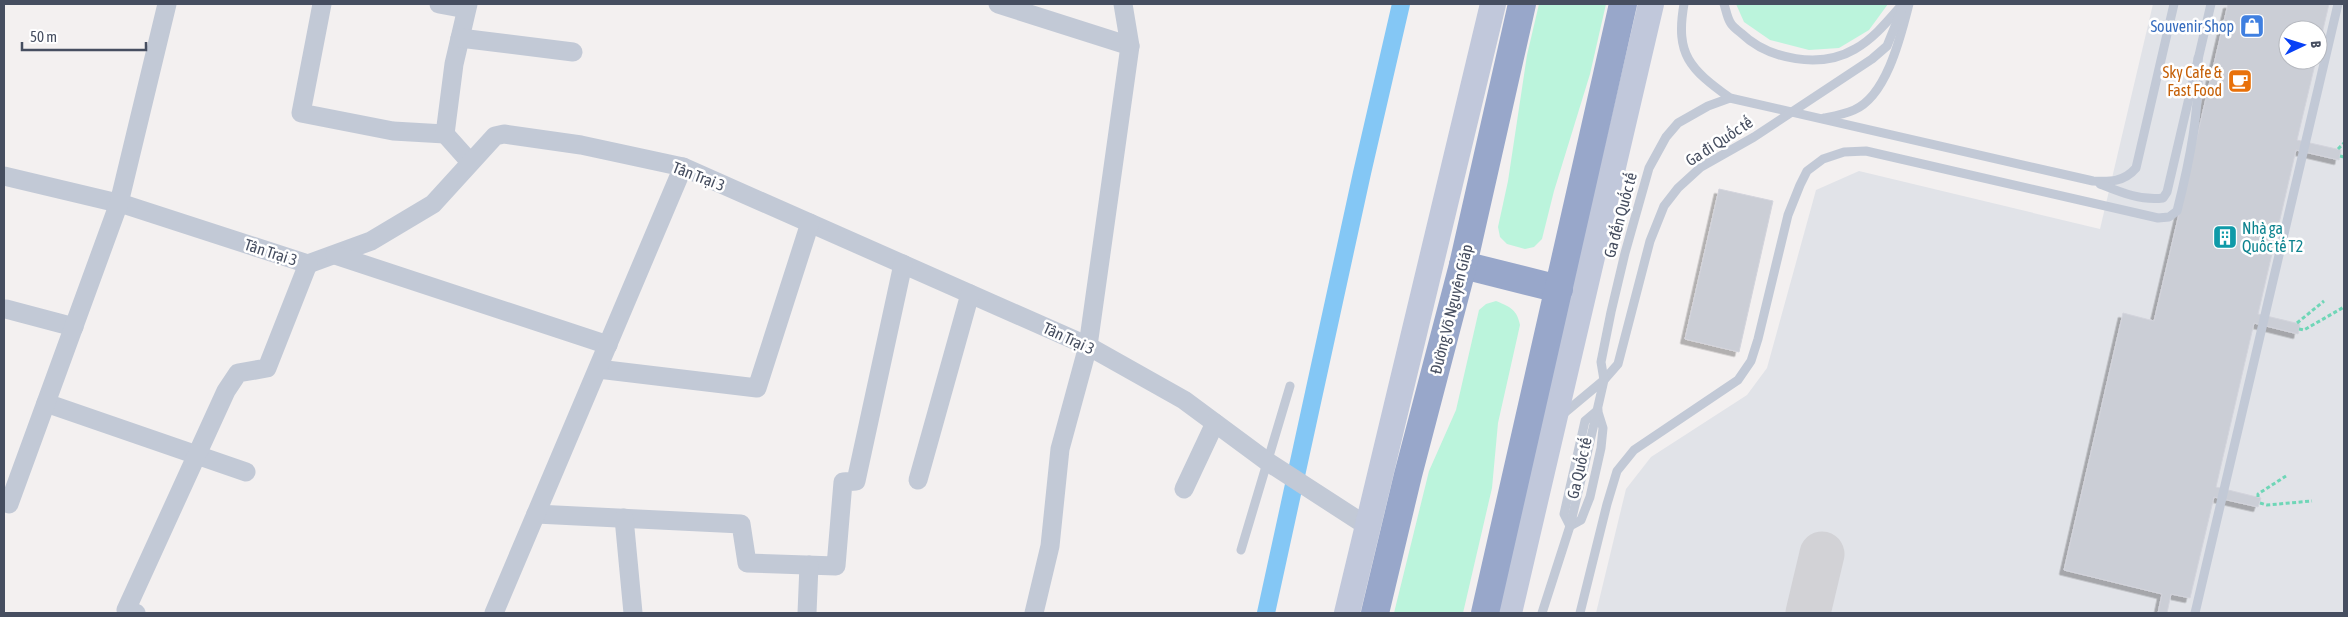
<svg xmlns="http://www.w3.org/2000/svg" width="2348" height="617" font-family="'Asap Condensed',sans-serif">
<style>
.airport{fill:#e1e3e8;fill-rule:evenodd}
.green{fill:#bbf4dc}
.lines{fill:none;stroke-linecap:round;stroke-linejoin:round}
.canal{stroke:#84c7f5;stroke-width:18}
.taxiway{stroke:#d2d2d6;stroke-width:45}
.building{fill:#cbced6;stroke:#d3d4dc;filter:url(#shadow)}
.path{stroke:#6fd6b7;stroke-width:3;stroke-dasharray:4 2.5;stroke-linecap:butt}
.service{stroke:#c2c9d6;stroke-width:9}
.minor{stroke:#c2c9d6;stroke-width:19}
.secondary{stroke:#c1c8db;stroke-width:26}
.trunk{stroke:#98a7ca;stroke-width:28}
.labels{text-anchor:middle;stroke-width:5;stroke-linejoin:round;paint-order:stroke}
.shop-label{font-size:16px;fill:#366cbe;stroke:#fff;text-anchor:end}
.food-label{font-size:16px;fill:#c56008;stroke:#fff;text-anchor:end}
.street-label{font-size:16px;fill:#464e60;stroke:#fff}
.culture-label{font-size:16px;fill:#0d838f;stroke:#fff;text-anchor:start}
</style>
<defs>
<filter id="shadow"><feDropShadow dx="-4.5" dy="4.5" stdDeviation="0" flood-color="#0004"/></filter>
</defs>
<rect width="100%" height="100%" fill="#f3f0f0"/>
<path class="airport" d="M2153,4H2344V613H1596L1626,489L1651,457L1747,395L1767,368L1816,190L1859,171L2100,229ZM2288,30H2318V60H2288Z"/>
<g class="green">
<path d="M1539,4H1606L1590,74L1554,191L1542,239L1534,247L1525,249L1507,244L1500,237L1498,227L1508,181L1527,55Z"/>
<path d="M1736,4H1888L1869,30L1839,48L1809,50L1770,40L1744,22Z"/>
<path d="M1496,301C1511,307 1517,310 1520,325L1498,423L1492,488L1463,613H1394L1429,471L1456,410L1479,310L1486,304Z"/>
</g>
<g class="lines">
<path class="canal" d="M1266,613L1362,173L1401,4"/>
<path class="taxiway" d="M1808,613L1822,554"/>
</g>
<g class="building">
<path d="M2228,4H2329L2318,51V30H2288V60H2316L2297,140L2341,150L2339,160L2296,150L2258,314L2300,324L2298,334L2254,323L2216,487L2261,498L2258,507L2214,497L2190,598L2171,594L2167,613H2158L2162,594L2064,570L2123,313L2154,321Z"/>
<path d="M1719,189L1773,201L1739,352L1685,339Z"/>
</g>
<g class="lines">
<g class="path">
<path d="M2338,149L2344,143"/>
<path d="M2340,156L2344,157"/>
<path d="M2297,323L2324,301"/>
<path d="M2299,329L2304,330L2344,307"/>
<path d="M2258,497V494L2286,476"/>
<path d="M2260,503L2267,505L2312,501"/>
</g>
<g class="service">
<path d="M1684,4C1675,55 1690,69 1730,98L2093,181C2110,182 2124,182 2136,168L2174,4"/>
<path d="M1724,4C1726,10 1727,17 1730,22C1732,26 1737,30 1741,33C1769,60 1821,69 1855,49C1873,39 1887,22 1900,7"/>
<path d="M1824,118C1834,116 1845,114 1854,110C1887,96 1901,35 1909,4"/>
<path d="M2100,184C2120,192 2141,201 2163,198L2167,192L2211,4"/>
<path d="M1562,415L1604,380L1618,364L1650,241L1664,206L1678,188L1701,167L1754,137L1872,59L1887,46L1904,4"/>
<path d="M1570,526L1581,520L1590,497L1601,448L1603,428L1598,412"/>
<path d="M1570,526L1564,514L1585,421L1598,410"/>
<path d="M1241,550L1290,386"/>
<path d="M1542,613L1570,526L1586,459L1604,380L1601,362L1611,312L1625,253L1649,168L1666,137L1678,123L1708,106L1730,98"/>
<path d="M1580,613L1607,504L1617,471L1634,450L1738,380L1751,361L1758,339L1788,215L1800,185L1807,171L1823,159L1844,152L1866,151L2158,218L2169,217L2177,211C2190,160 2200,110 2198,58"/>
<path d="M2195,613L2338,4"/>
</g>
<g class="minor">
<path d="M322,4L301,113L393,131L445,134"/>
<path d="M439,4L466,9"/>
<path d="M468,4L454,64L445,134L470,162"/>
<path d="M998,4L1130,46"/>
<path d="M460,38L573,52"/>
<path d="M4,176L126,205L308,264L371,241L433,204L495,136L504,134L581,145L683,167L1088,346L1184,400L1268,462L1367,526"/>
<path d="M335,255L608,345"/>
<path d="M6,309L74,327"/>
<path d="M598,369L757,388L810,223"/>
<path d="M46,403L246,472"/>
<path d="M918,480L970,294"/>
<path d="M1184,489L1215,423"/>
<path d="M4,502L9,504L119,203L167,4"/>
<path d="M536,514L741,524L747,563L836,566L843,482L856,481L903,264"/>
<path d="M624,518L633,613"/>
<path d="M136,613L126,610L226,391L238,373L267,368L308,264"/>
<path d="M494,613L683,167"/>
<path d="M807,613L809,565"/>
<path d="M1034,613L1050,546L1060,449L1088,346L1130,46L1123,4"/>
</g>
<g class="secondary">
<path d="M1347,613L1493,4"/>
<path d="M1509,613L1651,4"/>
</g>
<g class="trunk">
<path d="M1463,265L1559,289"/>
<path d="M1375,613L1408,475L1463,265L1522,4"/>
<path d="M1485,613L1623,4"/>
</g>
</g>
<defs>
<symbol id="shop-square" viewBox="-11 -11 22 22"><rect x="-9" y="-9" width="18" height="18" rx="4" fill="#3f7fe0" stroke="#fff"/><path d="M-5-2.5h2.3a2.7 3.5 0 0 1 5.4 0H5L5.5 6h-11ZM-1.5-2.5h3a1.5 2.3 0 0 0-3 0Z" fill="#fff"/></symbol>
<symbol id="cafe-square" viewBox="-11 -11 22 22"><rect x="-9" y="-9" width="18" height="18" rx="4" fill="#e8710a" stroke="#fff"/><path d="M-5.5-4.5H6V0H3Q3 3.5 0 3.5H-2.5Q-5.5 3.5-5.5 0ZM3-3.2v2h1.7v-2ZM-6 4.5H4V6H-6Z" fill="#fff"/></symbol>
<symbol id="building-square" viewBox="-11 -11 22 22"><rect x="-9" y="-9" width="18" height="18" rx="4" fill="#0f9aa8" stroke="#fff"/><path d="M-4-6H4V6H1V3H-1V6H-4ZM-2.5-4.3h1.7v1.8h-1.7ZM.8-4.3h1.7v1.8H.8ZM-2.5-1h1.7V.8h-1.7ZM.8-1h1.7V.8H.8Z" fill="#fff"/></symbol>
</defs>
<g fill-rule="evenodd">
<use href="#shop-square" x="2238" y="12" width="28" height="28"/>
<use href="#cafe-square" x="2226" y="67" width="28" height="28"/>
<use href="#building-square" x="2211" y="223" width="28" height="28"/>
</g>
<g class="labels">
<g class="shop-label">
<text x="2234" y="32">Souvenir Shop</text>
</g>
<g class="food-label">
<text x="2222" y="78">Sky Cafe &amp;<tspan x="2222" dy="18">Fast Food</tspan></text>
</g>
<g class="street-label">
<text transform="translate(1719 141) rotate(-33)" y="6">Ga đi Quốc tế</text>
<text transform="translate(699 176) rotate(21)" y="6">Tân Trại 3</text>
<text transform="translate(1620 215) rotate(-75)" y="6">Ga đến Quốc tế</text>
<text transform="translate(271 252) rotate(18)" y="6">Tân Trại 3</text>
<text transform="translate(1451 309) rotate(-76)" y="6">Đường Võ Nguyên Giáp</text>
<text transform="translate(1069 338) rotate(25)" y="6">Tân Trại 3</text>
<text transform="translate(1579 468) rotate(-77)" y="6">Ga Quốc tế</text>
</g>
<g class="culture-label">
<text x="2242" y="234">Nhà ga<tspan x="2242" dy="18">Quốc tế T2</tspan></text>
</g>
</g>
<rect width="2348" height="617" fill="none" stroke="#464e60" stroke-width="10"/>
<g transform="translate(2303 45) rotate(86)"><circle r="24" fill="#ffffff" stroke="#b5b8bf"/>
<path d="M0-4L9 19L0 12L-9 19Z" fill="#0740f6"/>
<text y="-8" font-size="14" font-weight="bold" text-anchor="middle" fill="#464e60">B</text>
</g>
<path d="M22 42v8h124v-8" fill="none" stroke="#464e60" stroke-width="2.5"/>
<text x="30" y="42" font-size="15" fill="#464e60" stroke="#ffffff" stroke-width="4" paint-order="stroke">50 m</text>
</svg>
